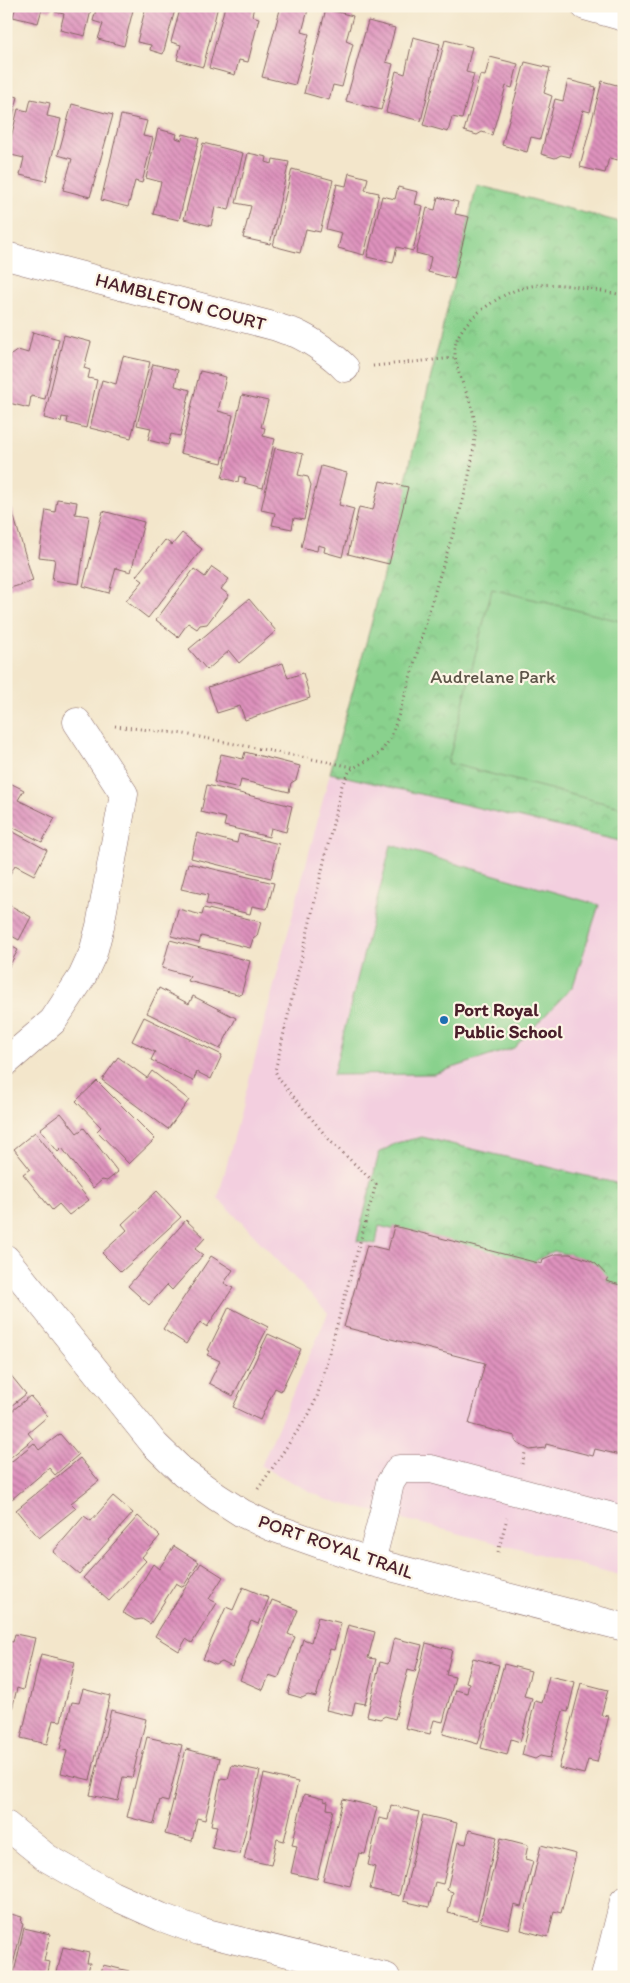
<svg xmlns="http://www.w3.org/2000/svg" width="630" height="1983" font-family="Itim,sans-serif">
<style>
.built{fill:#f3cfdf}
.park{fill:url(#park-crowns);stroke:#6a785c}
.pitch{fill:#89d18d;stroke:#6a785c}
.building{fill:url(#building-back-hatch)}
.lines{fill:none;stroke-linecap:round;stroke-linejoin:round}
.minor-casing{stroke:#856563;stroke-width:29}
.path{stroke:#856563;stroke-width:3;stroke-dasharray:1 4;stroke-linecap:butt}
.minor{stroke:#fff;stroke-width:28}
.poi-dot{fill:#1f6fb2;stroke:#fcf5e5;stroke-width:2}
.labels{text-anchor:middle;stroke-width:4.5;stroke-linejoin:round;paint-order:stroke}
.street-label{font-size:19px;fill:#4a1f2b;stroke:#fcf5e5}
.park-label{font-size:19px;fill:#5d5448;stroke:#fcf5e5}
.poi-label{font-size:19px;font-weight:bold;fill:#4a1f2b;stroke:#fcf5e5;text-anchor:start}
</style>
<defs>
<pattern id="park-crowns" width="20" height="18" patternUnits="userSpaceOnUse" patternTransform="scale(1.25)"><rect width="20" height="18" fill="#89d18d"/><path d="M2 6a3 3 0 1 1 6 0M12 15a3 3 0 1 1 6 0" fill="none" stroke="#78b37a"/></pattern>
<pattern id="building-back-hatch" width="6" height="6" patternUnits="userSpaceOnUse" patternTransform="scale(1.25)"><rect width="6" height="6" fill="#de92bd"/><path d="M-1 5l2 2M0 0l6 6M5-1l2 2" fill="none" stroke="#b6779a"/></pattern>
</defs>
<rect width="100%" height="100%" fill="#fcf5e5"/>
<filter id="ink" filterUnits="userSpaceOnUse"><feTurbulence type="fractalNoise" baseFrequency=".02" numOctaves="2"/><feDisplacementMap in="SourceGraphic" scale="10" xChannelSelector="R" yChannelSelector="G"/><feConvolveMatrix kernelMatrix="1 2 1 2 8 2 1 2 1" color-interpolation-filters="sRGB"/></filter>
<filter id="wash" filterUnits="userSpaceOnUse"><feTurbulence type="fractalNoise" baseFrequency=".0096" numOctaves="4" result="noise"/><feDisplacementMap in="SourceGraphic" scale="20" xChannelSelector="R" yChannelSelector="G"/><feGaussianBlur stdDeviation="1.12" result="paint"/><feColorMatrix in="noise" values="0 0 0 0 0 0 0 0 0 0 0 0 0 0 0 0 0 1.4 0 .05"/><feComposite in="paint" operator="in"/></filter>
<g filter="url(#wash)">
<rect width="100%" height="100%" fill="#f3e6cb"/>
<path class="built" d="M330,773L624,842V1576L325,1499L261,1466L328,1313L218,1198Z"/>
<g class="park">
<path d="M477,185L624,223V842L330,773L372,621Z"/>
<path d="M422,1137L624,1185V1286L609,1282L590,1260L553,1251L532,1263L379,1226L376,1244L357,1241L379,1153L396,1143Z"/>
</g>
<g class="pitch">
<path d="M492,589L624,622V808L448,763Z"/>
<path d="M391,845L599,905L573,986L514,1048L434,1074L333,1075Z"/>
</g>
<g id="blocks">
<g class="building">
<path d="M16,6H53L51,11L42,9L38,23L13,17Z"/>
<path d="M56,6H92L85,36L60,30L64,14L55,12Z"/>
<path d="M97,6H134L124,46L98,39L103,24L93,21Z"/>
<path d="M146,6H176L163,54L150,50L151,45L137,42Z"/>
<path d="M181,6H218L203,67L177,60L181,45L171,42Z"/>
<path d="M225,6H254L252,16L259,18L248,62L239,60L235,75L209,68Z"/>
<path d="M281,6H309L302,32L309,34L295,85L262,77Z"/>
<path d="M326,9L353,16L346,41L353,44L342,87L333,85L329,100L304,93Z"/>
<path d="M368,21L395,28L386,62L393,64L381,110L346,101Z"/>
<path d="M413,37L440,44L421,121L386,112L396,71L405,74Z"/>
<path d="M445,40L472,47L466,72L474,74L462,119L452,117L448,132L423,125Z"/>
<path d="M490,57L518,64L512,88L506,86L492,135L482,132L477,135L464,131L480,75L485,76Z"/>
<path d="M525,62L550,68L544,93L552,96L540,139L531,137L527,152L502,145Z"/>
<path d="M568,80L596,87L590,112L583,110L570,157L561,155L555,158L541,154L555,99L563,101Z"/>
<path d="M602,81L624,87L622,113L624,114V138L618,160L609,158L605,173L580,167Z"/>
<path d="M6,94L18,97L7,139H6Z"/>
<path d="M31,99L50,103L47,116L61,119L46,181L20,175L24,158L7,154L18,109L28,111Z"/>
<path d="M72,104L113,115L90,197L63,190L72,159L58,155Z"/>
<path d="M121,115L147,121L143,136L153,138L142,183L135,181L128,207L101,200Z"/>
<path d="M158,129L177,134L176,138L182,140L183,134L199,138L179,220L153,214L161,182L146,178Z"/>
<path d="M203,143L243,153L229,210L215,207L211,226L184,219Z"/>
<path d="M248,153L267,157L266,162L272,164L273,159L289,162L270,244L243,238L251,206L236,203Z"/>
<path d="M292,169L333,180L320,232L306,229L300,253L273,246Z"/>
<path d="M349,173L368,178L365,190L379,193L364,255L338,248L342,233L326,229L337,184L346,186Z"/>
<path d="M398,187L418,192L415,204L423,206L413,251L397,247L393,263L367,257L382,196L395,199Z"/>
<path d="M438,197L458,202L455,214L469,217L454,279L428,272L431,257L416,253L427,208L435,210Z"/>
<path d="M33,332L59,339L45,399L31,396L29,408L9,403L11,392L6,391V375L11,355L18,350L28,353Z"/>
<path d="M64,335L91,342L84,368L90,370L88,378L97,380L86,428L67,423L68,418L62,417L61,422L44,418Z"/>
<path d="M123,356L150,362L131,438L90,428L102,380L116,384Z"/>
<path d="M153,364L178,370L175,386L190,390L180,436L171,434L168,445L148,440L151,428L137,425Z"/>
<path d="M200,371L226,377L218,411L233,415L222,463L180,453Z"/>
<path d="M242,395L268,401L261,427L265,428L263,436L275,439L263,488L244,483L246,478L239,476L238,482L222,478Z"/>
<path d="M275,448L303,454L298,475L308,477L311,485L304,520L294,518L292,529L272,525L275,513L261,510Z"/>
<path d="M321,466L347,473L339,505L354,509L342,557L324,552L325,547L318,545L317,551L301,547Z"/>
<path d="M380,481L408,487L389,564L348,554L359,507L373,510Z"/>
<path d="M8,497L33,581L7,589L6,498Z"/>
<path d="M57,499L77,502L75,514L89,516L79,584L52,580L55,559L39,557L46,510L55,512Z"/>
<path d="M103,511L144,522L131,572L116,568L109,593L83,586Z"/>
<path d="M182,533L202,549L148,618L126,601L143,581L136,576L165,540L172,545Z"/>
<path d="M212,567L229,579L221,589L229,595L207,624L200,625L197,629L188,623L178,637L156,620L194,569L205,577Z"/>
<path d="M249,599L276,631L239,663L229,651L207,670L189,649Z"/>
<path d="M283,663L288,678L303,673L310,698L245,720L240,706L217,713L208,687Z"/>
<path d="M245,752L300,766L296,780L291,783L289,792L241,780L239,788L214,782L221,754L243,759Z"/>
<path d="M6,781L24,790L18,800L55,818L42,842L6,824Z"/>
<path d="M207,785L292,806L286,832L271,828L269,837L224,826L226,818L201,812Z"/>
<path d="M6,828L47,850L34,875L15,865L10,874L6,875Z"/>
<path d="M197,833L237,843L239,834L279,844L271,878L191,858Z"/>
<path d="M188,863L274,883L267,909L252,906L250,914L206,904L208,895L181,889Z"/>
<path d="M6,903L31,917L19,940L6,933Z"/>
<path d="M204,908L261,922L257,936L253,939L250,948L201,936L199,943L171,936L178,909L202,915Z"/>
<path d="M170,940L250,961L241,995L188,981L190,976L162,968Z"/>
<path d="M6,943L18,950L6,972Z"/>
<path d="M159,988L189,1004L193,996L236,1018L220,1049L147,1013Z"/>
<path d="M144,1017L222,1055L211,1079L197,1072L193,1081L151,1060L155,1052L132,1041Z"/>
<path d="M118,1057L147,1078L152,1071L189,1100L168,1129L102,1080Z"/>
<path d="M97,1081L155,1139L129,1164L97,1131L101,1127L76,1101Z"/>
<path d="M61,1113L77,1133L84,1128L118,1172L107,1181L102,1180L93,1188L62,1148L58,1152L40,1129Z"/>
<path d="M35,1132L89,1200L69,1215L59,1204L52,1210L23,1174L30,1169L14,1149Z"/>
<path d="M157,1191L181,1217L121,1272L102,1253L127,1230L122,1224Z"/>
<path d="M186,1220L205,1238L195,1249L203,1255L172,1290L167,1285L149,1305L128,1286Z"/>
<path d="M394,1226L542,1264L543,1259L556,1254H570L589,1260L596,1264L608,1277L606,1281L624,1286V1456L595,1449L593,1456L546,1444L545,1448L530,1450L517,1443L515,1440V1436L469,1424L485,1363L344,1327L367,1245L388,1250Z"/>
<path d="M211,1256L233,1270L224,1283L233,1288L207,1327L200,1322L186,1344L163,1329Z"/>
<path d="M229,1307L268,1327L233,1396L209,1383L220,1361L207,1355L210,1351L208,1350Z"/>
<path d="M268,1334L301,1349L281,1391L275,1388L260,1420L233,1407Z"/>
<path d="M9,1373L26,1394L6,1410V1376Z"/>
<path d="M30,1396L48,1416L28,1433L33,1439L6,1461V1416Z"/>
<path d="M60,1434L78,1455L55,1475L49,1468L12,1499L6,1492V1466L34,1443L39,1450Z"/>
<path d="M80,1458L99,1481L71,1503L76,1508L39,1538L16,1510Z"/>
<path d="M113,1496L133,1513L79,1574L53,1552L84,1516L91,1521Z"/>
<path d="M138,1516L160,1536L142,1557L146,1561L109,1601L83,1578Z"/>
<path d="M174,1546L199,1562L183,1587L176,1583L150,1624L142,1619L135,1620L123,1613L153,1564L159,1569Z"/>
<path d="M201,1563L223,1577L209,1599L217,1603L192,1643L186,1639L179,1651L155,1636Z"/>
<path d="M243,1587L269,1598L258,1624L251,1621L232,1667L222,1662L216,1665L203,1659L226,1607L233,1610Z"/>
<path d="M272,1600L298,1610L288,1634L295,1637L278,1679L269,1676L263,1690L240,1680Z"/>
<path d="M318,1617L341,1623L334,1650L330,1649L316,1697L308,1695L302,1698L288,1694L303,1639L311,1642Z"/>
<path d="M348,1625L375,1632L368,1658L376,1659L365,1704L355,1702L352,1716L326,1710Z"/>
<path d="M15,1634L35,1638L23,1690L17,1688L11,1714L6,1713V1641L13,1642Z"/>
<path d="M394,1638L422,1645L415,1672L408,1670L395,1719L385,1716L380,1719L367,1716L380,1662L388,1664Z"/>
<path d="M426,1643L452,1650L446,1675L455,1677L443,1722L434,1720L430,1734L405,1728Z"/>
<path d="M41,1654L75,1662L61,1721L53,1720L47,1744L21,1738Z"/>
<path d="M473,1658L499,1665L478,1744L443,1734L456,1690L467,1693L469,1683L466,1682Z"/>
<path d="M504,1664L531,1671L524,1696L532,1698L520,1742L511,1739L507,1755L481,1748Z"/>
<path d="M549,1676L575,1682L568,1712L563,1711L550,1758L540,1756L535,1759L522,1755L535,1701L542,1703Z"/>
<path d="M581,1683L608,1690L601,1715L609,1716L597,1762L588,1760L584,1774L559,1768Z"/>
<path d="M83,1689L110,1696L90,1780L61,1773L67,1751L60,1749L72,1702L79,1703Z"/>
<path d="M111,1710L146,1719L132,1778L123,1777L118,1801L90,1795Z"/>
<path d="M147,1737L182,1745L168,1802L160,1800L154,1824L127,1817Z"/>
<path d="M186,1749L220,1758L205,1820L197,1818L192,1841L165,1834Z"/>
<path d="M232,1765L260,1771L240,1854L212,1848L217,1826L211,1825L221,1778L228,1779Z"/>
<path d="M264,1774L298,1782L284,1841L277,1839L271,1865L244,1859Z"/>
<path d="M304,1794L324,1799V1801L328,1802L327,1809L333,1810L317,1879L291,1873L297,1846L292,1845Z"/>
<path d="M343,1799L377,1807L365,1854L359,1853L350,1886L323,1880Z"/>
<path d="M391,1805L419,1812L399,1896L370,1889L375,1867L368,1865L379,1818L388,1820Z"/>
<path d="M423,1815L457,1823L443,1884L435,1882L429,1907L403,1901Z"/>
<path d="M469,1830L497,1837L477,1920L448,1913L453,1892L447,1890L458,1842L466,1844Z"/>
<path d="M501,1838L528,1845L525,1859L533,1861L521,1907L514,1905L508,1929L480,1922Z"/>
<path d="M541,1845L576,1854L561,1913L554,1911L548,1937L521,1930Z"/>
<path d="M7,1913L22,1917L21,1923L23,1924L10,1977H6Z"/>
<path d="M24,1928L50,1934L44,1961L50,1962L47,1977H13Z"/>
<path d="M63,1947L89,1953L87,1963H90L87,1977H56Z"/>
<path d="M103,1965L129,1971L128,1977H100Z"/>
</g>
</g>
</g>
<g filter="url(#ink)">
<use href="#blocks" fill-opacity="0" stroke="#856563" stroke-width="1"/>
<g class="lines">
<defs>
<g id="minor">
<path d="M585,6L624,17"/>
<path d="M6,256L277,327C283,330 289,331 295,333C311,340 334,356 345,368"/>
<path d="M6,1062L53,1021L82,977L93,953L100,926L124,794L77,722"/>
<path d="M6,1259L155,1445L184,1473L217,1497L242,1513L269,1526L371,1562L624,1627"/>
<path d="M371,1562L384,1511L390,1483L399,1469H431L624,1520"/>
<path d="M6,1825L47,1858L112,1895L161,1917L199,1931L386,1977"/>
<path d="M605,1977L624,1901"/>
</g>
</defs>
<use href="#minor" class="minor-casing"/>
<g class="path">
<path d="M373,366L454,358"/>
<path d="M115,726L184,734L353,767"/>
<path d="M522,1464L525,1453"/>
<path d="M258,1489L309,1414L317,1397L376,1184L330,1141L279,1079L275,1071L342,785L350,770L380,753L390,739C408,692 420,640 435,591C449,544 468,495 474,446C476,433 475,420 472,408C465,385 446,356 460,333C467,321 478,312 490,304C535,272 573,287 624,295"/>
<path d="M498,1552L507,1518"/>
</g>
<use href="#minor" class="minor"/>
</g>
</g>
<circle class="poi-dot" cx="444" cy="1020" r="5"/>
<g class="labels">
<g class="street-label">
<text transform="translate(181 301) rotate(15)" y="7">HAMBLETON COURT</text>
<text transform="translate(336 1546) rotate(19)" y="7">PORT ROYAL TRAIL</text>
</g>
<g class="park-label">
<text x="493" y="683">Audrelane Park</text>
</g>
<g class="poi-label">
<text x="454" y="1016">Port Royal<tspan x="454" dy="22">Public School</tspan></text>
</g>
</g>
<rect width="630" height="1983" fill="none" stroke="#fcf5e5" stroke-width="25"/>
</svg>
